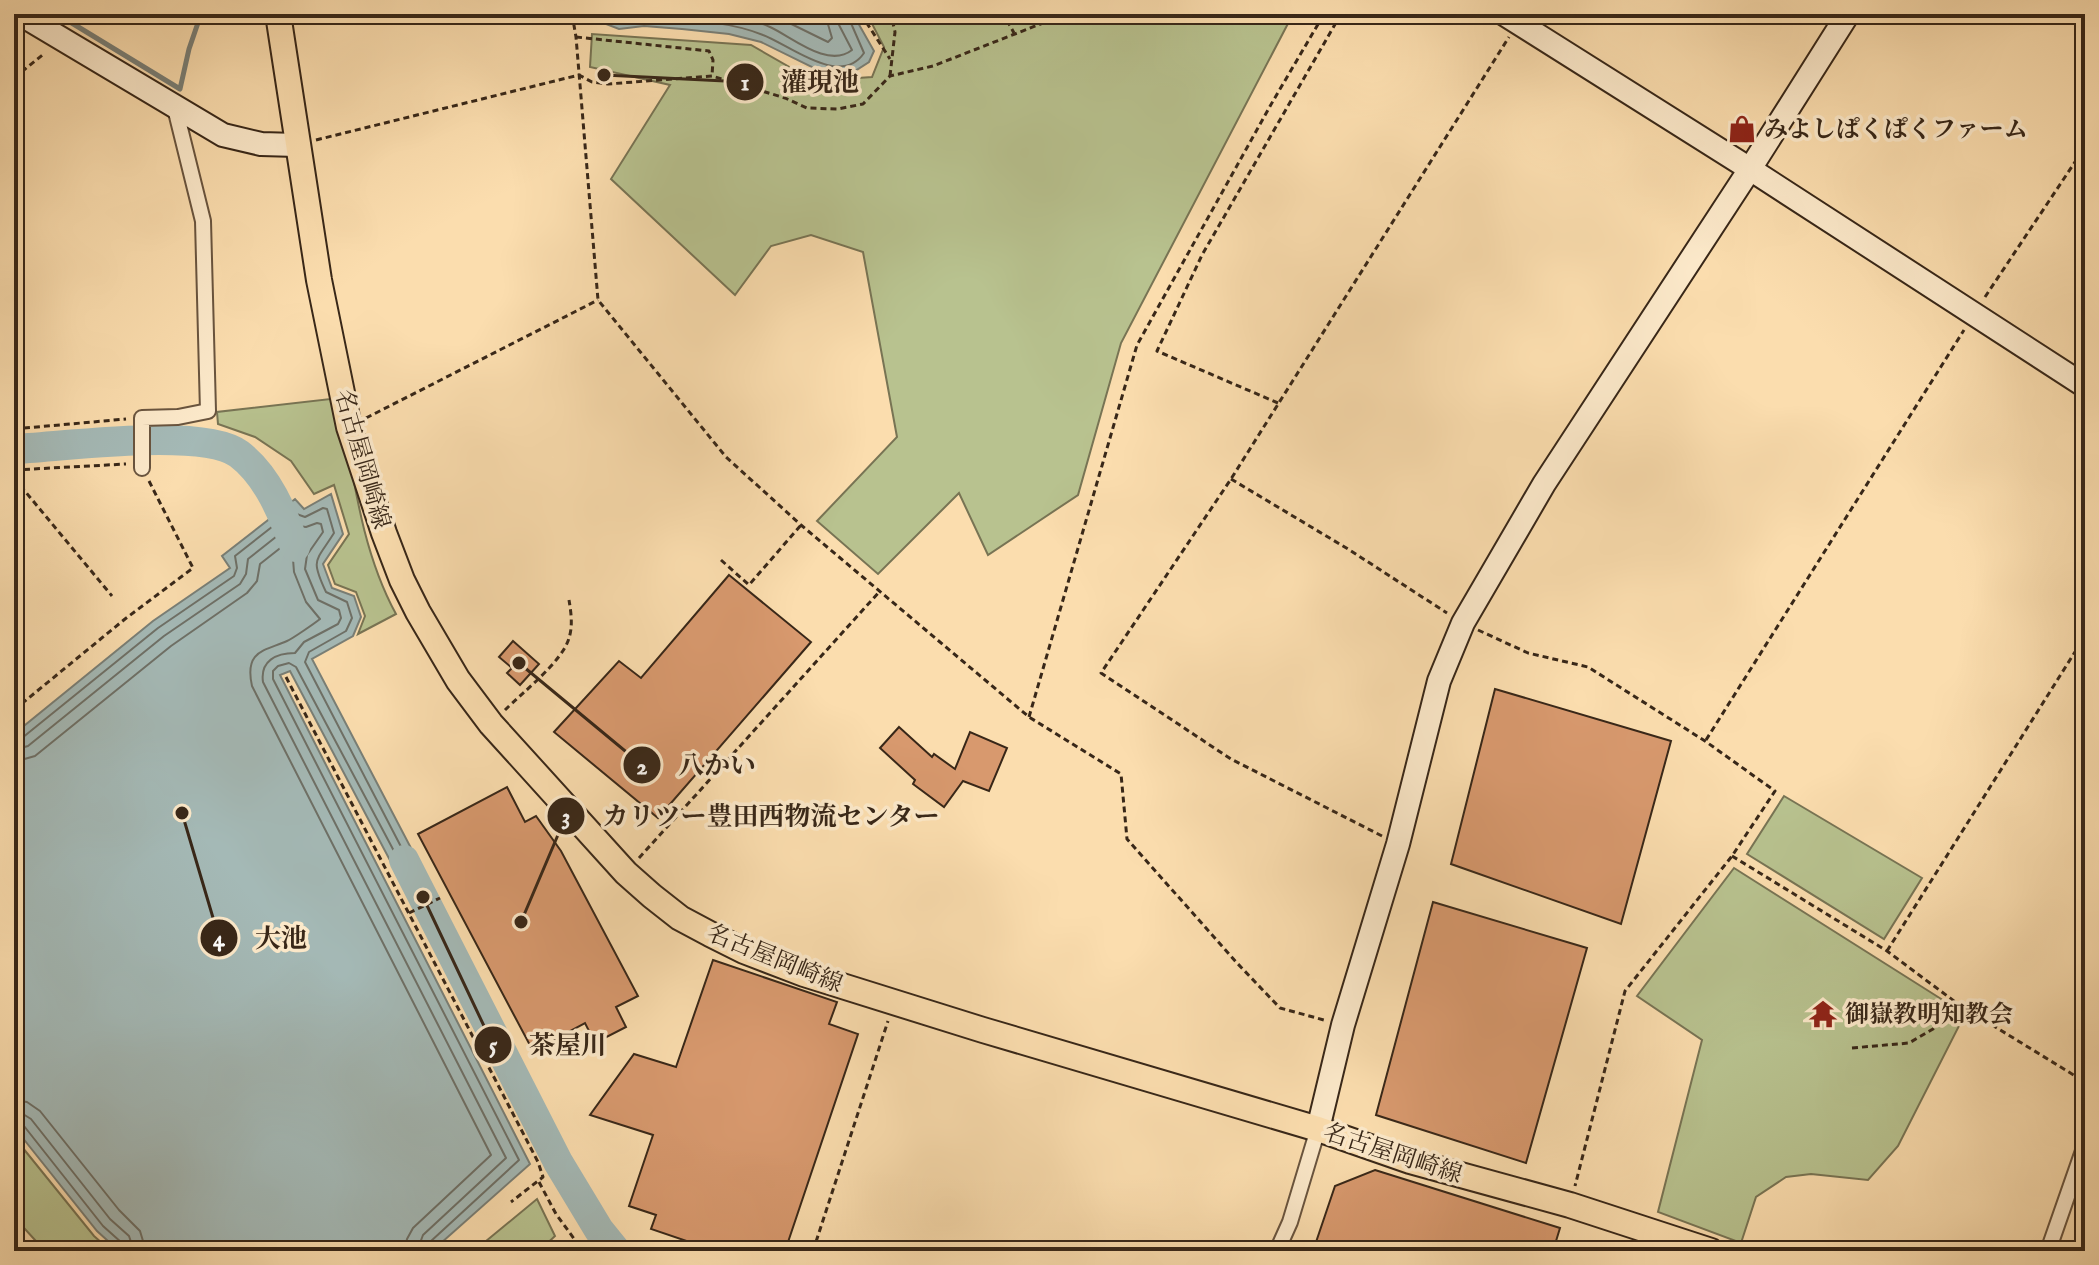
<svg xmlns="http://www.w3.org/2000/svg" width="2099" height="1265" font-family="'IM FELL English','Noto Serif JP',serif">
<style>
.green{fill:#b8c28f;stroke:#787454;stroke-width:2}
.water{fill:#a4b9b6;stroke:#797f77;stroke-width:2}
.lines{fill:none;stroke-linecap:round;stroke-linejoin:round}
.shore{stroke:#6e7067;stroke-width:2}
.stream{stroke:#797f77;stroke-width:5}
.river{stroke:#a4b9b6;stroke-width:30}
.building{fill:#d8996e;stroke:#382718;stroke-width:2}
.street-casing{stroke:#69543e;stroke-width:18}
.secondary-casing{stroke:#382718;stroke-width:26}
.primary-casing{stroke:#382718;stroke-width:28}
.path{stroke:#382718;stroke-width:3;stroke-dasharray:6 4;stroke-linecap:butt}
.street{stroke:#fce9ca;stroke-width:14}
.secondary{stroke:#fce9ca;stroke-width:22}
.primary{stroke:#fbddae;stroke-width:24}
.labels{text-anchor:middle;stroke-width:7;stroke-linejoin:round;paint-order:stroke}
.poi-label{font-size:24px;font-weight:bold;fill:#382718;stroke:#fce9ca;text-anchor:start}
.street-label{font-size:24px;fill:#382718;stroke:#fce9ca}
.leader{fill:none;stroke:#382718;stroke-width:3}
.callout-dot{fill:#382718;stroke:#fce9ca;stroke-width:3}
.mark-label{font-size:24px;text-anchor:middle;font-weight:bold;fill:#fff}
.callout-label{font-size:26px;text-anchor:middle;font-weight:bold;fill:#382718;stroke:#fce9ca;stroke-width:7;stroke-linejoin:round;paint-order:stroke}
</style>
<rect width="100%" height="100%" fill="#fbddae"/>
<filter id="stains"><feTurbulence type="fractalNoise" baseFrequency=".0025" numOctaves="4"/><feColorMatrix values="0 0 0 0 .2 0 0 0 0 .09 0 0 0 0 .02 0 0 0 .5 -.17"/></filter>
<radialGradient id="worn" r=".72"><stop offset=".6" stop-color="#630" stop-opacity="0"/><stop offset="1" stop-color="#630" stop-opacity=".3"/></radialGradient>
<g class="green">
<path d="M867,14H1293L1121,343L1078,495L988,555L959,493L878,574L817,521L897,437L863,252L811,235L771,246L735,295L611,179L670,85L590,67L592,34L751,45L814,81L872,77L884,47Z"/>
<path d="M339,398C353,471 360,548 396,614L358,634L365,616L356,592L335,584L328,565L349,534L334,485L314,494L291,461L255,437L218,424L217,412Z"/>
<path d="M1784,796L1922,878L1884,939L1747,854Z"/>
<path d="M1734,868L1965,1014L1898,1146L1868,1180L1811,1174L1786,1177L1756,1197L1741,1243L1658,1212L1702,1040L1637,996Z"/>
<path d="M14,1137L94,1236L111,1251H45L14,1217Z"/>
<path d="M537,1199L555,1236L539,1251H474Z"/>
</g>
<g class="water">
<path d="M593,14H853L874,51L869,62L855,71L826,74L761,42L729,34L682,29L644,26L619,29L598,21Z"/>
<path d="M331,494L343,534L323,564L332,588L354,596L361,617L353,636L312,659L434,892L412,902L290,671L280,675L530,1164L432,1251H119L97,1231L14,1127V734L153,621L230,568L222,556L295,499L304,509Z"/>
</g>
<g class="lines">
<g class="shore">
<path d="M603,14C624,23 631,17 652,18C688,20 729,21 763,35C790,45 840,88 864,53L847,14"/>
<path d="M713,14C731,16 753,19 770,27C792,37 828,69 852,50L838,23L837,14"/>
<path d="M771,14L828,42L832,38L825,14"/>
<path d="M14,739L22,738L158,628L234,576L237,568L235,556L291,512L305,517L323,508L327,509L334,533C316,562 310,558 326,592L347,602L352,618L346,631L309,652L305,662L410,864L409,870L403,868L296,667L289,663L278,666L273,671V679L519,1160L430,1242L428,1251"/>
<path d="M14,750L28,746L164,636L240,584L246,574L248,559L291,525L306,527L317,523L321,524L323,532L307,555L305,569L318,600L339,610L341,618L338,624L304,642L295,653C276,653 260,661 263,682L506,1158L423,1235L417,1251"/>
<path d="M14,762L35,756L171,646L247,593L257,581L260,564L293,538L300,540L293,559L294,572L306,602L320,619C315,623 292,639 287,641C265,651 244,650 252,686L491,1155L413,1228L407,1239L405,1251"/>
<path d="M14,1100L27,1102L40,1111L119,1210L140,1231L146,1251"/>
<path d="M14,1113L23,1114L31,1119L110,1219L129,1236L134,1251"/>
<path d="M14,1123L24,1126L103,1226L122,1243L124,1251"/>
</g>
<path class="stream" d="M57,14L180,89L189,49L201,14"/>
<g class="river">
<path d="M14,449C62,447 203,427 239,454C268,476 283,514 295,547"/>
<path d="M404,860L558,1162L599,1230L616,1251"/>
</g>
</g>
<g class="building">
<path d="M729,575L811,642L658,818L554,732L619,661L641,678Z"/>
<path d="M513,641L539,664L520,685L507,673L512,668L499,657Z"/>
<path d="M1495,689L1671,741L1621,924L1451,864Z"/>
<path d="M899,727L932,757L934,754L955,769L970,732L1007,748L989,791L963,781L944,807L913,784L915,780L880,748Z"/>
<path d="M507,787L525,822L536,816L561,851L638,996L616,1007L626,1027L595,1043L585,1023L533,1051L418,834Z"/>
<path d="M1433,902L1587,948L1526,1163L1376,1115Z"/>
<path d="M713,960L837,1002L829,1024L858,1034L785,1251H770L753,1246L752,1251H716L651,1229L656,1215L629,1206L653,1135L590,1115L634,1054L676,1067Z"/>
<path d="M1375,1170L1560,1228L1553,1251H1313L1335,1186Z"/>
</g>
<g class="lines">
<defs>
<g id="street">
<path d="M142,468V418L178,417L208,411L203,221L175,108"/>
<path d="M1277,1251L1290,1222L1318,1129"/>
<path d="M2048,1251L2085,1145"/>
</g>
<g id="secondary">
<path d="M20,14L223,135L261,144L297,145"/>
<path d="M1504,14L1750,169L2085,386"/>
<path d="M1318,1129L1343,1025L1398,844L1439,681L1463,623L1544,484L1750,169L1848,14"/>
</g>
<path id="primary" d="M278,14L319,280L349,427L384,533L402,580L418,612L458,680L491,724L626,873L652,896L680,918L710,934L744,951L804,974L983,1030L1318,1129L1410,1161L1570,1205L1711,1251"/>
</defs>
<use href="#street" class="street-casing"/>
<use href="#secondary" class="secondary-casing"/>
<use href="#primary" class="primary-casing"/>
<g class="path">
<path d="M572,14L576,37L598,300L726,457L801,525L1029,717L1121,774L1127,839L1237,963L1280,1008L1324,1020"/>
<path d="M861,14L890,59"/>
<path d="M999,14L1008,22L1014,33"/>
<path d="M576,37L709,51L713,60L712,76"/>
<path d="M890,76L895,32L891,14"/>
<path d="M14,78L45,53"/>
<path d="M316,140L579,75L592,82L608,84L712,76L785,98L807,108L838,109L863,104L890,76L933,66L1066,14"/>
<path d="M1985,297L2085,147"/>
<path d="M1278,403L1157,351L1202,255L1341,14"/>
<path d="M366,418L598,300"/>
<path d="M14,429L126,419"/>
<path d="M14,470L126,464"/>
<path d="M14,478L112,596"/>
<path d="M1231,479L1348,549L1447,613"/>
<path d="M721,560L749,585L801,525"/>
<path d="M1478,630L1528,653L1588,667L1705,741L1775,791L1732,856L1625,991L1575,1186"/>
<path d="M286,677L538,1162L543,1177L511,1202"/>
<path d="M14,710L125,619L193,568L149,481"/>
<path d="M505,710C522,693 563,661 569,638C573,626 571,612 569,600"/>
<path d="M1029,717L1137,345L1273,101L1324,14"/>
<path d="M1706,740L1964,330"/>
<path d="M1382,836L1231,759L1101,673L1231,479L1509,37"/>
<path d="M1732,856L1887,951L1958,1004L2085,1082"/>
<path d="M639,858L880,591"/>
<path d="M409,913L440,898"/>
<path d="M1887,951L2085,636"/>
<path d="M1852,1048L1909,1043L1933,1029L1958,1004"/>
<path d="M539,1182L556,1214L583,1251"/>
<path d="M813,1251L888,1021"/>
</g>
<use href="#street" class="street"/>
<use href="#secondary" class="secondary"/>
<use href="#primary" class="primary"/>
</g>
<defs>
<symbol id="shop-bare" viewBox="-9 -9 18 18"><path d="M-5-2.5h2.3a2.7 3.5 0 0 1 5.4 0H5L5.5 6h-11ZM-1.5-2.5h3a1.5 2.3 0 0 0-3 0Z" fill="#8f2418" stroke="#fce9ca" stroke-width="2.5" paint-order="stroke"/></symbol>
<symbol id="temple-bare" viewBox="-9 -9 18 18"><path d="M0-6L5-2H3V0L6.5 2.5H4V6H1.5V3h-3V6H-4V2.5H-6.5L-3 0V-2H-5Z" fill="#8f2418" stroke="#fce9ca" stroke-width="2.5" paint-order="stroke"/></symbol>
</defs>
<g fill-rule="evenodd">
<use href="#shop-bare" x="1722" y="109" width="40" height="40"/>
<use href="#temple-bare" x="1803" y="994" width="40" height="40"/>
</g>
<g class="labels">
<g class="poi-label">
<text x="1764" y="137">みよしぱくぱくファーム</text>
<text x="1845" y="1022">御嶽教明知教会</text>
</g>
<g class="street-label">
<text transform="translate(363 459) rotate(74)" y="8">名古屋岡崎線</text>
<text transform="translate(775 958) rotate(22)" y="8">名古屋岡崎線</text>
<text transform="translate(1393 1153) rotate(18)" y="8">名古屋岡崎線</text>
</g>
</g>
<path class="leader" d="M604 75L745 82M519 663L642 765M521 922L566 816M182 813L219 938M423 897L493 1045"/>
<g class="callout-dot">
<circle cx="604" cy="75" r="8"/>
<circle cx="519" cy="663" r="8"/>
<circle cx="521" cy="922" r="8"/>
<circle cx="182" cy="813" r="8"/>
<circle cx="423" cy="897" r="8"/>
<circle cx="745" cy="82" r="20"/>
<circle cx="642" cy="765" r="20"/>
<circle cx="566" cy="816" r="20"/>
<circle cx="219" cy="938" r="20"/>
<circle cx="493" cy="1045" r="20"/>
</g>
<g class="mark-label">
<text x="745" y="90">1</text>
<text x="642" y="774">2</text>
<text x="566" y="824">3</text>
<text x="219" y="946">4</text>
<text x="493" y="1053">5</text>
</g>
<g class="callout-label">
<text x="820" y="91">灌現池</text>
<text x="717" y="774">八かい</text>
<text x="771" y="825">カリツー豊田西物流センター</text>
<text x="281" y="947">大池</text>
<text x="568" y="1054">茶屋川</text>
</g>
<rect width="2099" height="1265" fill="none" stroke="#fbddae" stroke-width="48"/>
<rect x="16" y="16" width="2067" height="1233" fill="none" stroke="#382718" stroke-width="4"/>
<rect x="24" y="24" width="2051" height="1217" fill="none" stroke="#382718" stroke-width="2"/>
<rect width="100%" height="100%" filter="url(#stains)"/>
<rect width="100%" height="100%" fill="url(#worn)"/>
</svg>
